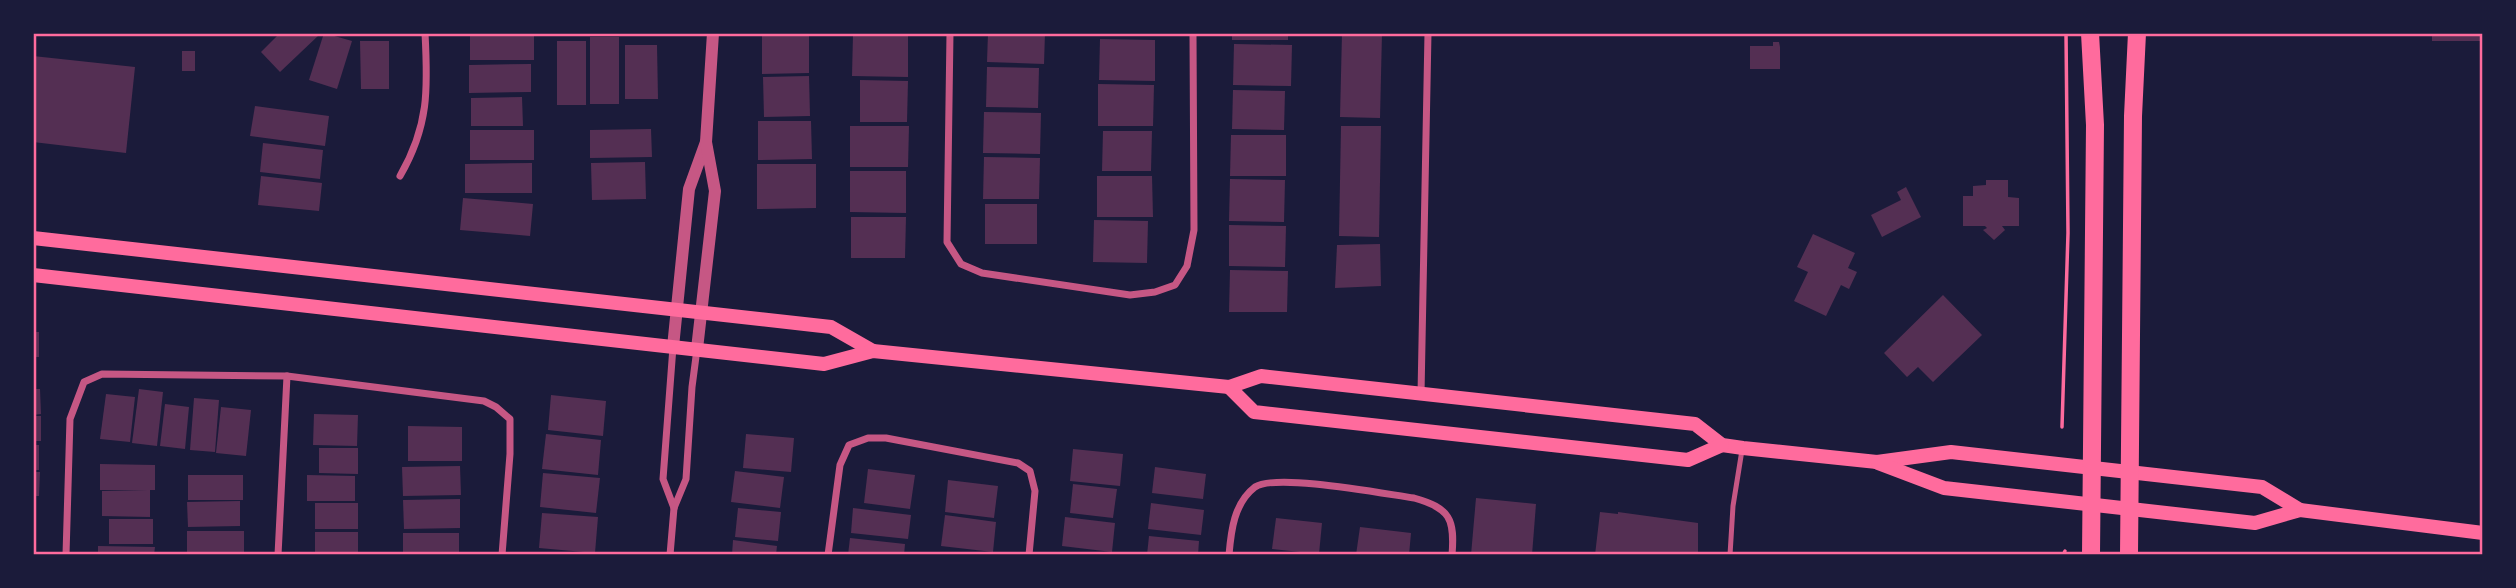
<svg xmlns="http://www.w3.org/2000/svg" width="2516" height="588" font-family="Mulish,sans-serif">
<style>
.building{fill:#542f53}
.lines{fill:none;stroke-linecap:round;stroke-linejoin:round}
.path{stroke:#ff6b9d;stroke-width:3.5}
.service{stroke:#c65784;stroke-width:5}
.minor{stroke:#c65784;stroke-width:7}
.tertiary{stroke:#c65784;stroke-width:12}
.secondary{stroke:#ff6b9d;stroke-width:14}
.primary{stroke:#ff6b9d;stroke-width:18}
.neatline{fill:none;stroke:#ff6b9d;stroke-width:2.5}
</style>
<rect width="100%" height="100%" fill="#1b1b3a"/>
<g class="building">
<path d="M280,33H318L319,35L280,72L261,52Z"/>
<path d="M324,33L352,41L337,89L309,80Z"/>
<rect x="470" y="33" width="64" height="27"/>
<path d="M988,33H1045L1044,64L987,62Z"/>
<rect x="1232" y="33" width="56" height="7"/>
<path d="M1342,33H1382L1380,118L1340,117Z"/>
<rect x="2432" y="33" width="51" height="8"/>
<path d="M762,34H809V73L762,74Z"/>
<path d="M853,34L908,35V77L852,76Z"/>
<rect x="590" y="37" width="29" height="67"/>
<path d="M1100,39L1155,40V81L1099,80Z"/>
<path d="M360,41H389V89H361Z"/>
<rect x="557" y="41" width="29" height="64"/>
<path d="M1773,42H1779L1780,47V69H1750V46H1773Z"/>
<path d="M1234,44L1292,45L1291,86L1233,85Z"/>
<path d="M625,45H657L658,99H625Z"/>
<rect x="182" y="51" width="13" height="20"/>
<path d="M33,56L135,67L126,153L33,142Z"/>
<path d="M531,64V92L469,93V65Z"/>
<path d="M987,67L1039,68L1038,108L986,107Z"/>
<path d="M809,76L810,116L764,117L763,77Z"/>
<path d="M860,80L908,81L907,122H860Z"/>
<path d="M1098,84L1154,85L1153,126H1098Z"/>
<path d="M1233,90L1285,91L1284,130L1232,129Z"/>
<path d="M522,97L523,126H471V98Z"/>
<path d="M255,106L329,116L325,146L250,136Z"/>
<path d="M984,112L1041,113L1040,154L983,153Z"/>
<path d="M758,121H811L812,159L758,160Z"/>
<path d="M850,126H909L908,167H850Z"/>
<path d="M1341,126H1381L1379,237L1339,236Z"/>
<path d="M651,129L652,157L590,158V130Z"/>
<rect x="470" y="130" width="64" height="30"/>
<path d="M1103,131H1152L1151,171H1102Z"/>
<path d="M1231,135H1286V176H1230Z"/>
<path d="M263,143L323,150L320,179L260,172Z"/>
<path d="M984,157L1040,158L1039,199H983Z"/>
<path d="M645,162L646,199L592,200L591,163Z"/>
<path d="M532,163V193H465V164Z"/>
<path d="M757,164H816V208L757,209Z"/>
<path d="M850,171H906V213L850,212Z"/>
<path d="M261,176L322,183L319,211L258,205Z"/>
<path d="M1097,176H1152L1153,217H1097Z"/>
<path d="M1230,179L1285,180L1284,222L1229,221Z"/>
<path d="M1986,180H2008V197L2019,198V226H2002L2005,230L1994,240L1983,230L1987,228L1985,226H1963V196H1973V186L1986,185Z"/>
<path d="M1906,187L1921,217L1882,237L1871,215L1901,200L1897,192Z"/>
<path d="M463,198L533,204L530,236L460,230Z"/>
<rect x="985" y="204" width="52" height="40"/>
<path d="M851,217H906L905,258H851Z"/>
<path d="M1094,220L1148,221L1147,263L1093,262Z"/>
<path d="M1229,225L1286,226L1285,267L1229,266Z"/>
<path d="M1813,234L1855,253L1848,268L1857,272L1849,289L1841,285L1826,316L1794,301L1808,272L1797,267Z"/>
<path d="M1380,244L1381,286L1335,288L1337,245Z"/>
<path d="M1230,270L1288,271L1287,312H1229Z"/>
<path d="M1943,295L1982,335L1933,382L1918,367L1907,377L1884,353Z"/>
<rect x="33" y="332" width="6" height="25"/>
<path d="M33,389H40L41,414L33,415Z"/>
<path d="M139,389L163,392L157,446L132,443Z"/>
<path d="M106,394L135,397L130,442L100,439Z"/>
<path d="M551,395L606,401L603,436L548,430Z"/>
<path d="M194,398L219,400L215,452L190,450Z"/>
<path d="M165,404L189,407L185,449L160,446Z"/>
<path d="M221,407L251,410L246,456L216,453Z"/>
<path d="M314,414L358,415L357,446L313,445Z"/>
<rect x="33" y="416" width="8" height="25"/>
<path d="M408,426L462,427V461H408Z"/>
<path d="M546,434L601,440L598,475L542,469Z"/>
<path d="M746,434L794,438L791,472L743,468Z"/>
<rect x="33" y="445" width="6" height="25"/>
<path d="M319,448H358V474L319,473Z"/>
<path d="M1073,449L1123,454L1120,486L1070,481Z"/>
<path d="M100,464L155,465V490H150V517L102,516V491L147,490H100Z"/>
<path d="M460,466L461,495L403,496L402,467Z"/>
<path d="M1155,467L1206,474L1203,499L1152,493Z"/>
<path d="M868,469L915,475L910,509L864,503Z"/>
<path d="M735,471L784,477L780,508L731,502Z"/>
<path d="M33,472H40L39,496H33Z"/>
<path d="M543,473L600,478L596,513L540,507Z"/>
<rect x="188" y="475" width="55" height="25"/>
<path d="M307,475L355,476V501H307Z"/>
<path d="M948,480L998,486L994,518L945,512Z"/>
<path d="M1073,484L1117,489L1113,518L1070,513Z"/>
<path d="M1476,498L1536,504L1532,555H1471Z"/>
<path d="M460,499V528L404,529L403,500Z"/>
<path d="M240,501V526L188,527L187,502Z"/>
<rect x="315" y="503" width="43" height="26"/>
<path d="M1151,503L1204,510L1201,535L1148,529Z"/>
<path d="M738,508L781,512L778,541L735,537Z"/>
<path d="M853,508L911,515L908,539L851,533Z"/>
<path d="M1600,512L1618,514V512L1698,523V555H1595Z"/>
<path d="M542,513L598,517L595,553L539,548Z"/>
<path d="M945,515L996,522L993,552L941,546Z"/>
<path d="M1065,517L1115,523L1112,552L1062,546Z"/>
<path d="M1276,518L1322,523L1319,554L1272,549Z"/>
<rect x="109" y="519" width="44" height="25"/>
<path d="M1360,527L1411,533L1409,555H1356Z"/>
<rect x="187" y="531" width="57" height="24"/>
<rect x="315" y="532" width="43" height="23"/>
<rect x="403" y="533" width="56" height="22"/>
<path d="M1149,536L1199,541L1198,555H1147Z"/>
<path d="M850,538L905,544L904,555H848Z"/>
<path d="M733,540L777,546L776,555H732Z"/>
<path d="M98,546L155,547L154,555H98Z"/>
</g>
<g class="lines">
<g class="path">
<path d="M2062,427L2068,233L2066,33"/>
<path d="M2063,555L2065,551"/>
</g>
<path class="service" d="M1730,555L1733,506L1742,450"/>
<g class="minor">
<path d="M950,33L947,242L961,264L982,273L1130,295L1155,292L1175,285L1187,266L1194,230L1193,33"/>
<path d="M400,176C429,126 428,89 425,33"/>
<path d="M673,347L663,479L674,508"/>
<path d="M1421,394L1428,33"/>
<path d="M66,555L70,419L84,382L102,374L287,376L484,401L496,407L510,419V454L502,555"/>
<path d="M278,555L287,376"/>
<path d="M670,555L674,508L686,479L692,387L697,349"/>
<path d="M828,555L840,465L849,445L868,438H886L1018,463L1030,471L1035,491L1029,555"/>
<path d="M1229,555C1231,531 1234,503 1255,487C1276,473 1385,494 1414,498C1450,508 1455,519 1452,555"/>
</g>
<g class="tertiary">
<path d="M673,347L689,189L706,142"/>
<path d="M697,349L715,191L706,142L713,33"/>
</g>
<g class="secondary">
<path d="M33,238L831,327L873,351"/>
<path d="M33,275L824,364L873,351L1229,387L1261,376L1695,424L1722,445L1743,448L1877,462L1951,452L2262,487L2300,510"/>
<path d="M1229,387L1254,412L1688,460L1722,445"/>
<path d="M1878,463L1944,488L2255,523L2300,510L2483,533"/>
</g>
<g class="primary">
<path d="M2090,33L2095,125L2091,555"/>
<path d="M2129,555L2133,116L2137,33"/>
</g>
</g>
<rect width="2516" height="588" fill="none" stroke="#1b1b3a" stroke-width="70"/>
<rect x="35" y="35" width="2446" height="518" class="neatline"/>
</svg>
